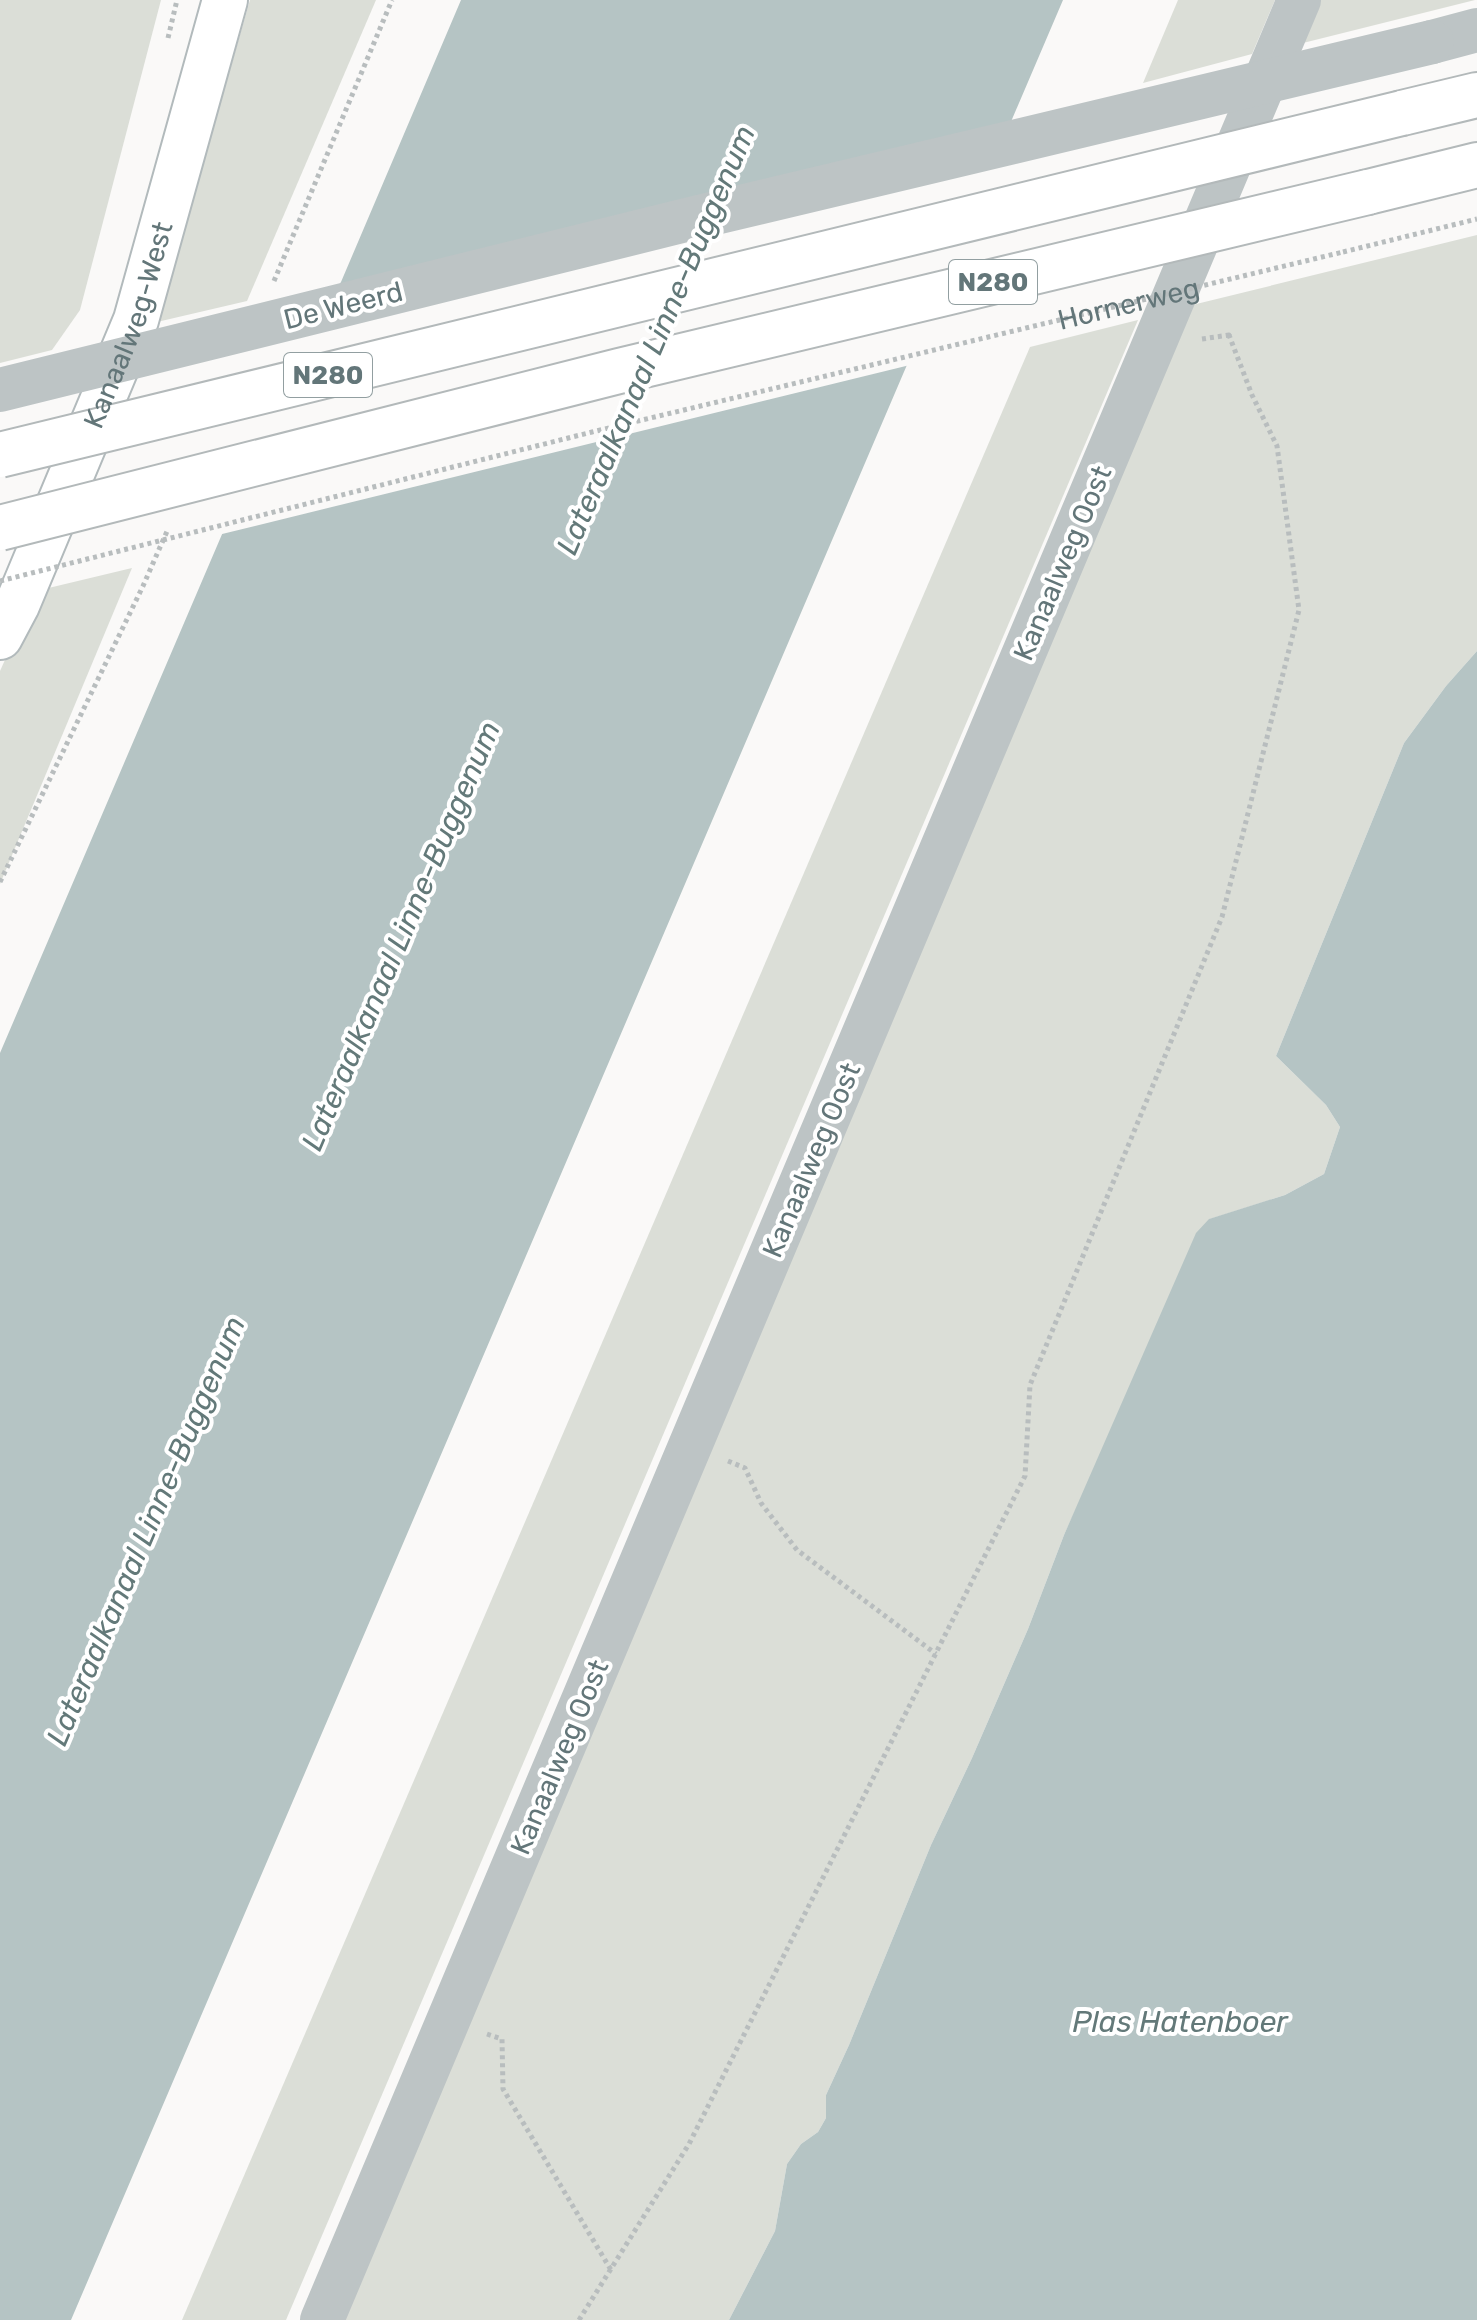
<svg xmlns="http://www.w3.org/2000/svg" width="1477" height="2320" font-family="Rubik,sans-serif">
<style>
.green{fill:#dbded7}
.water{fill:#b5c4c4}
.pier{fill:#faf9f8}
.lines{fill:none;stroke-linecap:round;stroke-linejoin:round}
.secondary-casing{stroke:#b2babc;stroke-width:48}
.highway-casing{stroke:#b3b9ba;stroke-width:48}
.path{stroke:#b8bdbe;stroke-width:5;stroke-dasharray:4 4;stroke-linecap:butt}
.street{stroke:#bdc4c5;stroke-width:44}
.secondary{stroke:#fff;stroke-width:44}
.highway{stroke:#fff;stroke-width:44}
.highway-bridge-casing{stroke:#b3b9ba;stroke-width:48;stroke-linecap:butt}
.path-bridge{stroke:#b8bdbe;stroke-width:5;stroke-dasharray:4 4;stroke-linecap:butt}
.street-bridge{stroke:#bdc4c5;stroke-width:44}
.highway-bridge{stroke:#fff;stroke-width:44}
.labels{text-anchor:middle;stroke-width:8;stroke-linejoin:round;paint-order:stroke}
.shield{fill:#fff;stroke:#929fa1;stroke-width:2}
.shield-label{font-size:26px;font-weight:bold;fill:#637679}
.street-label{font-size:28px;fill:#637679;stroke:#fff}
.water-label{font-size:30px;font-style:italic;fill:#637979;stroke:#fff}
</style>
<rect width="100%" height="100%" fill="#faf9f8"/>
<g class="green">
<path d="M0,0H161L80,310L52,350L0,363Z"/>
<path d="M250,0H376L247,301L157,322Z"/>
<path d="M1178,0H1275L1252,54L1143,83Z"/>
<path d="M1314,0H1475L1295,45Z"/>
<path d="M1477,235V651L1446,686L1404,743L1276,1056L1326,1105L1340,1127L1324,1174L1285,1195L1210,1219L1064,1535L1028,1629L972,1758L931,1845L849,2045L826,2095V2118L818,2132L801,2144L787,2164L775,2231L729,2320H338L1184,307Z"/>
<path d="M1138,320L286,2320H182L1030,347Z"/>
<path d="M132,568L0,884V671L36,591Z"/>
</g>
<g class="water">
<path d="M461,0H1063L71,2320H0V1053L312,324L341,282Z"/>
<path d="M1477,651V2320H729L775,2231L787,2164L801,2144L818,2132L826,2118V2095L849,2045L931,1845L972,1758L1028,1629L1064,1535L1196,1233L1209,1219L1285,1195L1324,1174L1340,1127L1326,1105L1276,1056L1404,743L1446,686Z"/>
</g>
<path class="pier" d="M1012,128L910,365L218,535L308,322Z"/>
<g class="lines">
<defs>
<g id="secondary">
<path id="s1" d="M0,637L17,605L136,320L225,0"/>
</g>
<g id="highway">
<path d="M1402,113L1477,95"/>
<path d="M1368,192L1477,165"/>
</g>
</defs>
<use href="#secondary" class="secondary-casing"/>
<use href="#highway" class="highway-casing"/>
<g class="path">
<path d="M168,38L177,0"/>
<path d="M1343,252L1477,219"/>
<path d="M274,281L392,0"/>
<path d="M1202,339L1229,335L1230,338"/>
<path d="M0,882L143,586L168,529"/>
<path d="M728,1461L745,1468L761,1503L797,1550L936,1654"/>
<path d="M487,2034L502,2039L503,2089L611,2270"/>
<path d="M579,2320L689,2144L1025,1476L1030,1385L1222,917L1299,610L1277,446L1252,395L1229,335"/>
</g>
<g class="street">
<path d="M1432,42L1477,30"/>
<path d="M322,2320L1299,0"/>
</g>
<use href="#secondary" class="secondary"/>
<use href="#highway" class="highway"/>
<defs>
<g id="highway-bridge">
<path d="M0,455L1402,113"/>
<path d="M0,528L619,371L1368,192"/>
</g>
</defs>
<use href="#highway-bridge" class="highway-bridge-casing"/>
<path class="path-bridge" id="s2" d="M0,581L592,432L1343,252"/>
<path class="street-bridge" d="M0,390L686,220L1432,42"/>
<use href="#highway-bridge" class="highway-bridge"/>
</g>
<g class="labels">
<g class="shield">
<rect x="949" y="260" width="88" height="44" rx="6"/>
<rect x="284" y="353" width="88" height="44" rx="6"/>
</g>
<g class="shield-label">
<text x="993" y="291">N280</text>
<text x="328" y="384">N280</text>
</g>
<g class="street-label">
<text dy="10" stroke="none"><textPath href="#s2" startOffset="1162">Hornerweg</textPath></text>
<text transform="translate(343 305) rotate(-14)" y="10">De Weerd</text>
<text dy="10" stroke="none"><textPath href="#s1" startOffset="338">Kanaalweg-West</textPath></text>
<text transform="translate(1062 563) rotate(-67)" y="10">Kanaalweg Oost</text>
<text transform="translate(811 1160) rotate(-67)" y="10">Kanaalweg Oost</text>
<text transform="translate(559 1757) rotate(-67)" y="10">Kanaalweg Oost</text>
</g>
<g class="water-label">
<text transform="translate(656 340) rotate(-67)" y="10">Lateraalkanaal Linne-Buggenum</text>
<text transform="translate(401 936) rotate(-67)" y="10">Lateraalkanaal Linne-Buggenum</text>
<text transform="translate(146 1531) rotate(-67)" y="10">Lateraalkanaal Linne-Buggenum</text>
<text x="1180" y="2032">Plas Hatenboer</text>
</g>
</g>
</svg>
